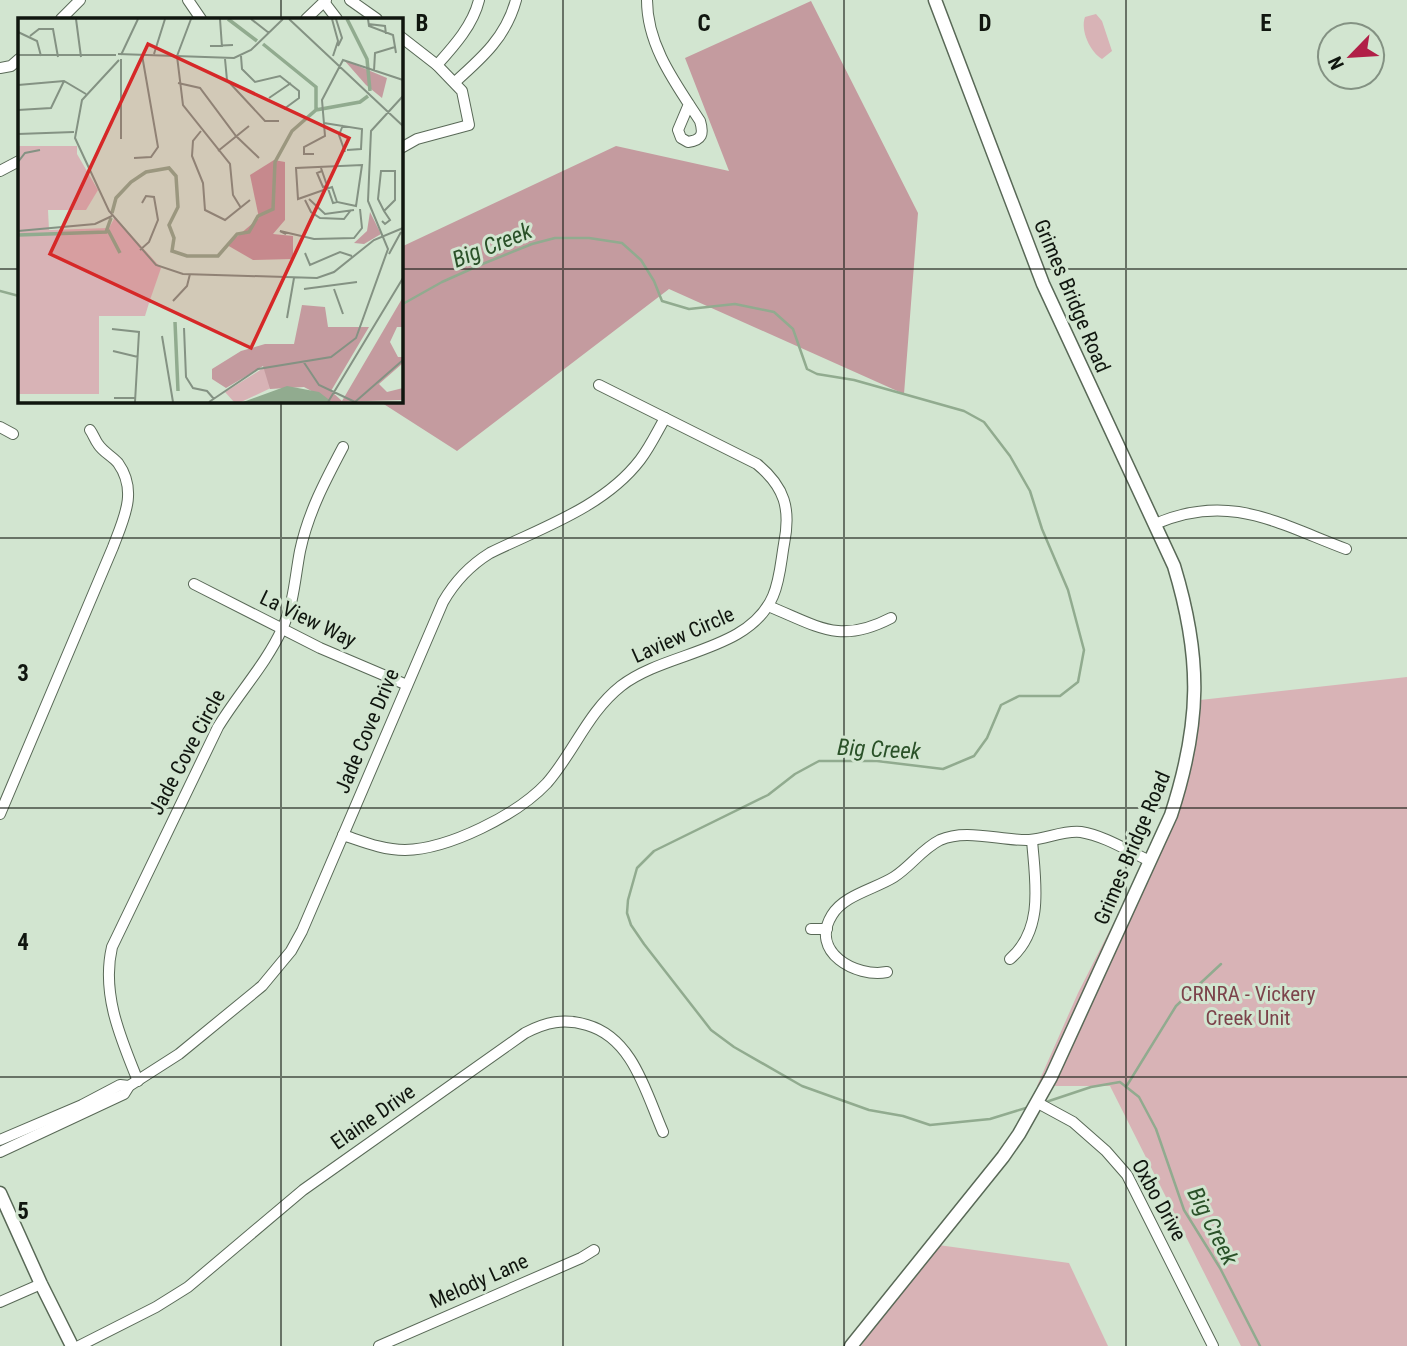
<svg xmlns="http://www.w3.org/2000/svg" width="1407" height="1346" font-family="'Roboto Condensed',sans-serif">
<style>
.green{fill:#d8b3b6}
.forest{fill:#c49b9f}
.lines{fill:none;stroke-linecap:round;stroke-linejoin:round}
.stream{stroke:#91ab8f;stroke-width:2.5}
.street-casing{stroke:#596957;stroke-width:12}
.secondary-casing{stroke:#596957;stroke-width:15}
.street{stroke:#fff;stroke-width:10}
.secondary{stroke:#fff;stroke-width:12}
.grid{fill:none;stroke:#10160f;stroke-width:2;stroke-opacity:0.55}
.labels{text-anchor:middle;stroke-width:6;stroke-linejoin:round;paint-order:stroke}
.street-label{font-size:21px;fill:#10160f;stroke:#d2e5d0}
.park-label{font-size:21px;fill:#7c434b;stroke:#d2e5d0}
.water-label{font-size:23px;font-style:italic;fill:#2a5128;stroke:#d2e5d0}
.inset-river{fill:none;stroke:#91ab8f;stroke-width:3.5}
.inset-road{fill:none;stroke:#849283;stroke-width:2}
.view{fill:#d62828;fill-opacity:0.15;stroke:#d62828;stroke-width:3.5}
.inset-edge{fill:none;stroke:#10160f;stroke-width:3.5}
.grid-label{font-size:23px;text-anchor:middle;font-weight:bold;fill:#10160f;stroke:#d2e5d0;stroke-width:6;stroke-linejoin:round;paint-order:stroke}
</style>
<rect width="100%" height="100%" fill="#d2e5d0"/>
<g class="green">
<path d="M1096,14L1102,21L1112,51L1102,59C1090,52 1080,30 1085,17Z"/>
<path d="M1407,677V1346H1241L1110,1086H1037L1078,993L1186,780L1200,700Z"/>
<path d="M931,1244L1069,1263L1108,1346H861Z"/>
</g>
<path class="forest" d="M811,1L918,213L904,394L669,289L457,451L379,401H401V247L616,146L729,171L685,58Z"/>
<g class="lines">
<g class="stream">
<path d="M0,291L19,296"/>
<path d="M401,305L442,282L480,265L532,244L555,238H589L622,243L641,260L654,281L662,301L689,309L735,304L774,312L793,329L807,369L817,374L854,380L964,411L984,422L1010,456L1030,491L1042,529L1068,590L1084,650L1078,682L1060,696H1019L1001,705L987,738L974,756L943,769L877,761H819L795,774L768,795L654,851L637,868L628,900L627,913L631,925L644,944L711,1030L734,1047L802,1086L869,1110L903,1116L930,1125L990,1119L1029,1107"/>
<path d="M1126,1087L1176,1006L1221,964"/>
<path d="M1046,1102L1091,1087L1120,1082L1139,1097L1156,1129L1184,1210L1220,1268L1260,1346"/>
</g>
<defs>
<g id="street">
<path d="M188,0L201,19"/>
<path d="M350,0L377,19"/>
<path d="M647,0C647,46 676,84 700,121C704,134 702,140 688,142L681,138L678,130L689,104"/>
<path d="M324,2L337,19"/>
<path d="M61,19L80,0"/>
<path d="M306,19L326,0"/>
<path d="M401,37L437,65L462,91L469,125L417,139L401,148"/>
<path d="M437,65C454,46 473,25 479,0"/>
<path d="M0,68L11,66L19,59"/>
<path d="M455,82C482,58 506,37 516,0"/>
<path d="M0,171L19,161"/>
<path d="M0,427L13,434"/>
<path d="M1155,524C1229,492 1277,523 1346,549"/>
<path d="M194,584L320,648L407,685"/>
<path d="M768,606C818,626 839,645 891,618"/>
<path d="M0,814L113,547C124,518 138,491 118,463C112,456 103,452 98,444C95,440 93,434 90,430"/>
<path d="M343,835C364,842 383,850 405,850C449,849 517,815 547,783C574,752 588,712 621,686C666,651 749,652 773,596C780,580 781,561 784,544C791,509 785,487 757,464L599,385"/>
<path d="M811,929H827"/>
<path d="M1010,959C1045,929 1035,880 1032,840"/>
<path d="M887,972C856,978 809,952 832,915C844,895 875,889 894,877C911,866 922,849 940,840C966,828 1001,841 1029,840C1047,839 1063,830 1081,832C1105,836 1128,851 1150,861"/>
<path d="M138,1081C121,1039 101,994 112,947L218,727C238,694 266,664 282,629C294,604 295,577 300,551C308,513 325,481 343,447"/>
<path d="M1038,1103L1073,1122L1106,1151L1127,1175L1213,1346"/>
<path d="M0,1140L82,1105L120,1085L129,1086"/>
<path d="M0,1152L124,1094L129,1086L179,1054L262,986L291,951L302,931L443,602C455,581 469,566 490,553C541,528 604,507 640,460C650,447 657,432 665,418"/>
<path d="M0,1302L41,1284"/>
<path d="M79,1346L156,1307L188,1287L303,1190L525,1033C546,1022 564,1018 587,1025C633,1038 646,1093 663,1132"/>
<path d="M379,1346L581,1258L594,1250"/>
</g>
<g id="secondary">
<path d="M0,1193L41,1284L72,1346"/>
<path d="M851,1346L1003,1157L1019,1134L1051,1077L1171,815C1201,723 1202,658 1174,566L1043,284L935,0"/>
</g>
</defs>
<use href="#street" class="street-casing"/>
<use href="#secondary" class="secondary-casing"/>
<use href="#street" class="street"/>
<use href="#secondary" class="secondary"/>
</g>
<path class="grid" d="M281,0V19M563,0V1346M844,0V1346M1126,0V1346M0,269H19M401,269H1407M281,401V1346M0,538H1407M0,808H1407M0,1077H1407"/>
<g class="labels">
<g class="street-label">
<text transform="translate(1072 296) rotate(67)" y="7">Grimes Bridge Road</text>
<text transform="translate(308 619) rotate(26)" y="7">La View Way</text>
<text transform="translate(683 635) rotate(-24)" y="7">Laview Circle</text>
<text transform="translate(367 731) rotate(-67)" y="7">Jade Cove Drive</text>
<text transform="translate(187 752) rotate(-62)" y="7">Jade Cove Circle</text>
<text transform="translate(1132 848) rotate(-67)" y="7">Grimes Bridge Road</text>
<text transform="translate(373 1117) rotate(-35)" y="7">Elaine Drive</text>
<text transform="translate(1159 1200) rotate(61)" y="7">Oxbo Drive</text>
<text transform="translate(479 1281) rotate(-24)" y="7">Melody Lane</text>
</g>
<g class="park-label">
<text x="1248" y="1001">CRNRA - Vickery<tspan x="1248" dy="24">Creek Unit</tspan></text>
</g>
<g class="water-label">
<text transform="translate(492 245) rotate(-22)" y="8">Big Creek</text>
<text transform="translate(879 749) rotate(3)" y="8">Big Creek</text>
<text transform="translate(1213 1226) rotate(63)" y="8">Big Creek</text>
</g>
</g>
<g transform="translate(18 18)">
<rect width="385" height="385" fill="#d2e5d0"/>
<path d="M0,128H59V136L80,172L68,192H30L31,212L91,210L97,199L143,250L132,282L136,285H131L127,298H81V376H0ZM247,349L255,369L223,384H216L207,374Z" fill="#d8b3b6"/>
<path d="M326,42L369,60L364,80L348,67ZM256,142L267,144V202L255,216L275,218V241L235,242L209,227L241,200L232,157ZM352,194L363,216L346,226L336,225L349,213ZM385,279V309H379L372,324L380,339H385V345L361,366L369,374L385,370V382L314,384L286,369L252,371L245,348L208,370L194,361V351L223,333L247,326H276L284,287L307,289L310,309H351L313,373L324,383Z" fill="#c49b9f"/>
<path d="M269,368L301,374L314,384H225Z" fill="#91ab8f"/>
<path class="inset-river" d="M210,1L239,23M329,1L349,41L352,73M245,26L298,69V91M94,195L98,180L113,164L128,154L151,150L158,158L160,189L151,207L156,220L154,233L169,238H200L219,216L231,214L240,198L255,191L257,144L274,113L298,92L342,84L350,78M90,212L102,235M0,217L88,214L93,200M157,304L160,373"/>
<path class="inset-road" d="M58,1L63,39M173,1L159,38L165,87L212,146L215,177L223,190M202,1L204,29M233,1L251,15M271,1L385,108M314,1L320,23L315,38M318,1L324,20L320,28M350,1L351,8L375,17L378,35M350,6L367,8L368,16M0,14L19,23L23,38M12,18L21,11H35L40,39M192,28L215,27M100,36L216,40L233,32L265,1M136,36L147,1M0,37H98M103,37L120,1M223,38L224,51L237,64L262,58L281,73V80L266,91M207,41L209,62L247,103H261M101,42L64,82L57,120L91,193L138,247L165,256L299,260L316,254L356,222L385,210M356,53L357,35L377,29M160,65L182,70L218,118L241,140M0,67L46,63L68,76M251,80L273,65M0,92L33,90L46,63M306,105L344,111L343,131L329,132M325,107L321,117L327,134M183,113L175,123L174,138L185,165L187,192L207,202L232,182M0,116L56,114M103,121V41M200,133L231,108M296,136H286V129L307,118L304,82L325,42L385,62M116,140L133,139L140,129L124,37M0,144L7,135L22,132M344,147L338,188L319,184L314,169L280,181L278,150ZM303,150L315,185L319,184M304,153L299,155L305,169L309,168M291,181L307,196L336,192M287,182L293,194L302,200L326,201L333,192M364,203L367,206L372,202L366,193L360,181L363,153H377V182L366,193M0,213L77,206L94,198M268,216L262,213L296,221L336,220L344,210L342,191M122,232L131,224L140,202L136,179L128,178L124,185M287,235L292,247L322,234L334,238M371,236L383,214M286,271L339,264M316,271L325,296M155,283L169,268L172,256M269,300L276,260M166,310L168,359L175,370L189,373L196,381M94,311L121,314L117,384M144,318L155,384M95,333L120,339M285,343L301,367L337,384M96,380H117M191,384L240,351L313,339L338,320L370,231L350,183L353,113L385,78M310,384L385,260M337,384L385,342"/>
<path class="view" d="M130,26L331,120L233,330L32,236Z"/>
<rect width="385" height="385" class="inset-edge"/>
</g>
<g class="grid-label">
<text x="422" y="31">B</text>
<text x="704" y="31">C</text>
<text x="985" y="31">D</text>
<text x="1266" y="31">E</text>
<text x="23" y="681">3</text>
<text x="23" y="950">4</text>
<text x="23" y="1219">5</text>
</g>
<g transform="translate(1351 56) rotate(245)"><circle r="33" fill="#d2e5d0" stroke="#849283" stroke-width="2"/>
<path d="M0-5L12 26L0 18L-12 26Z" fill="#b11f47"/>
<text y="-10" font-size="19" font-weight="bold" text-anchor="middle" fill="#10160f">N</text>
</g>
</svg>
